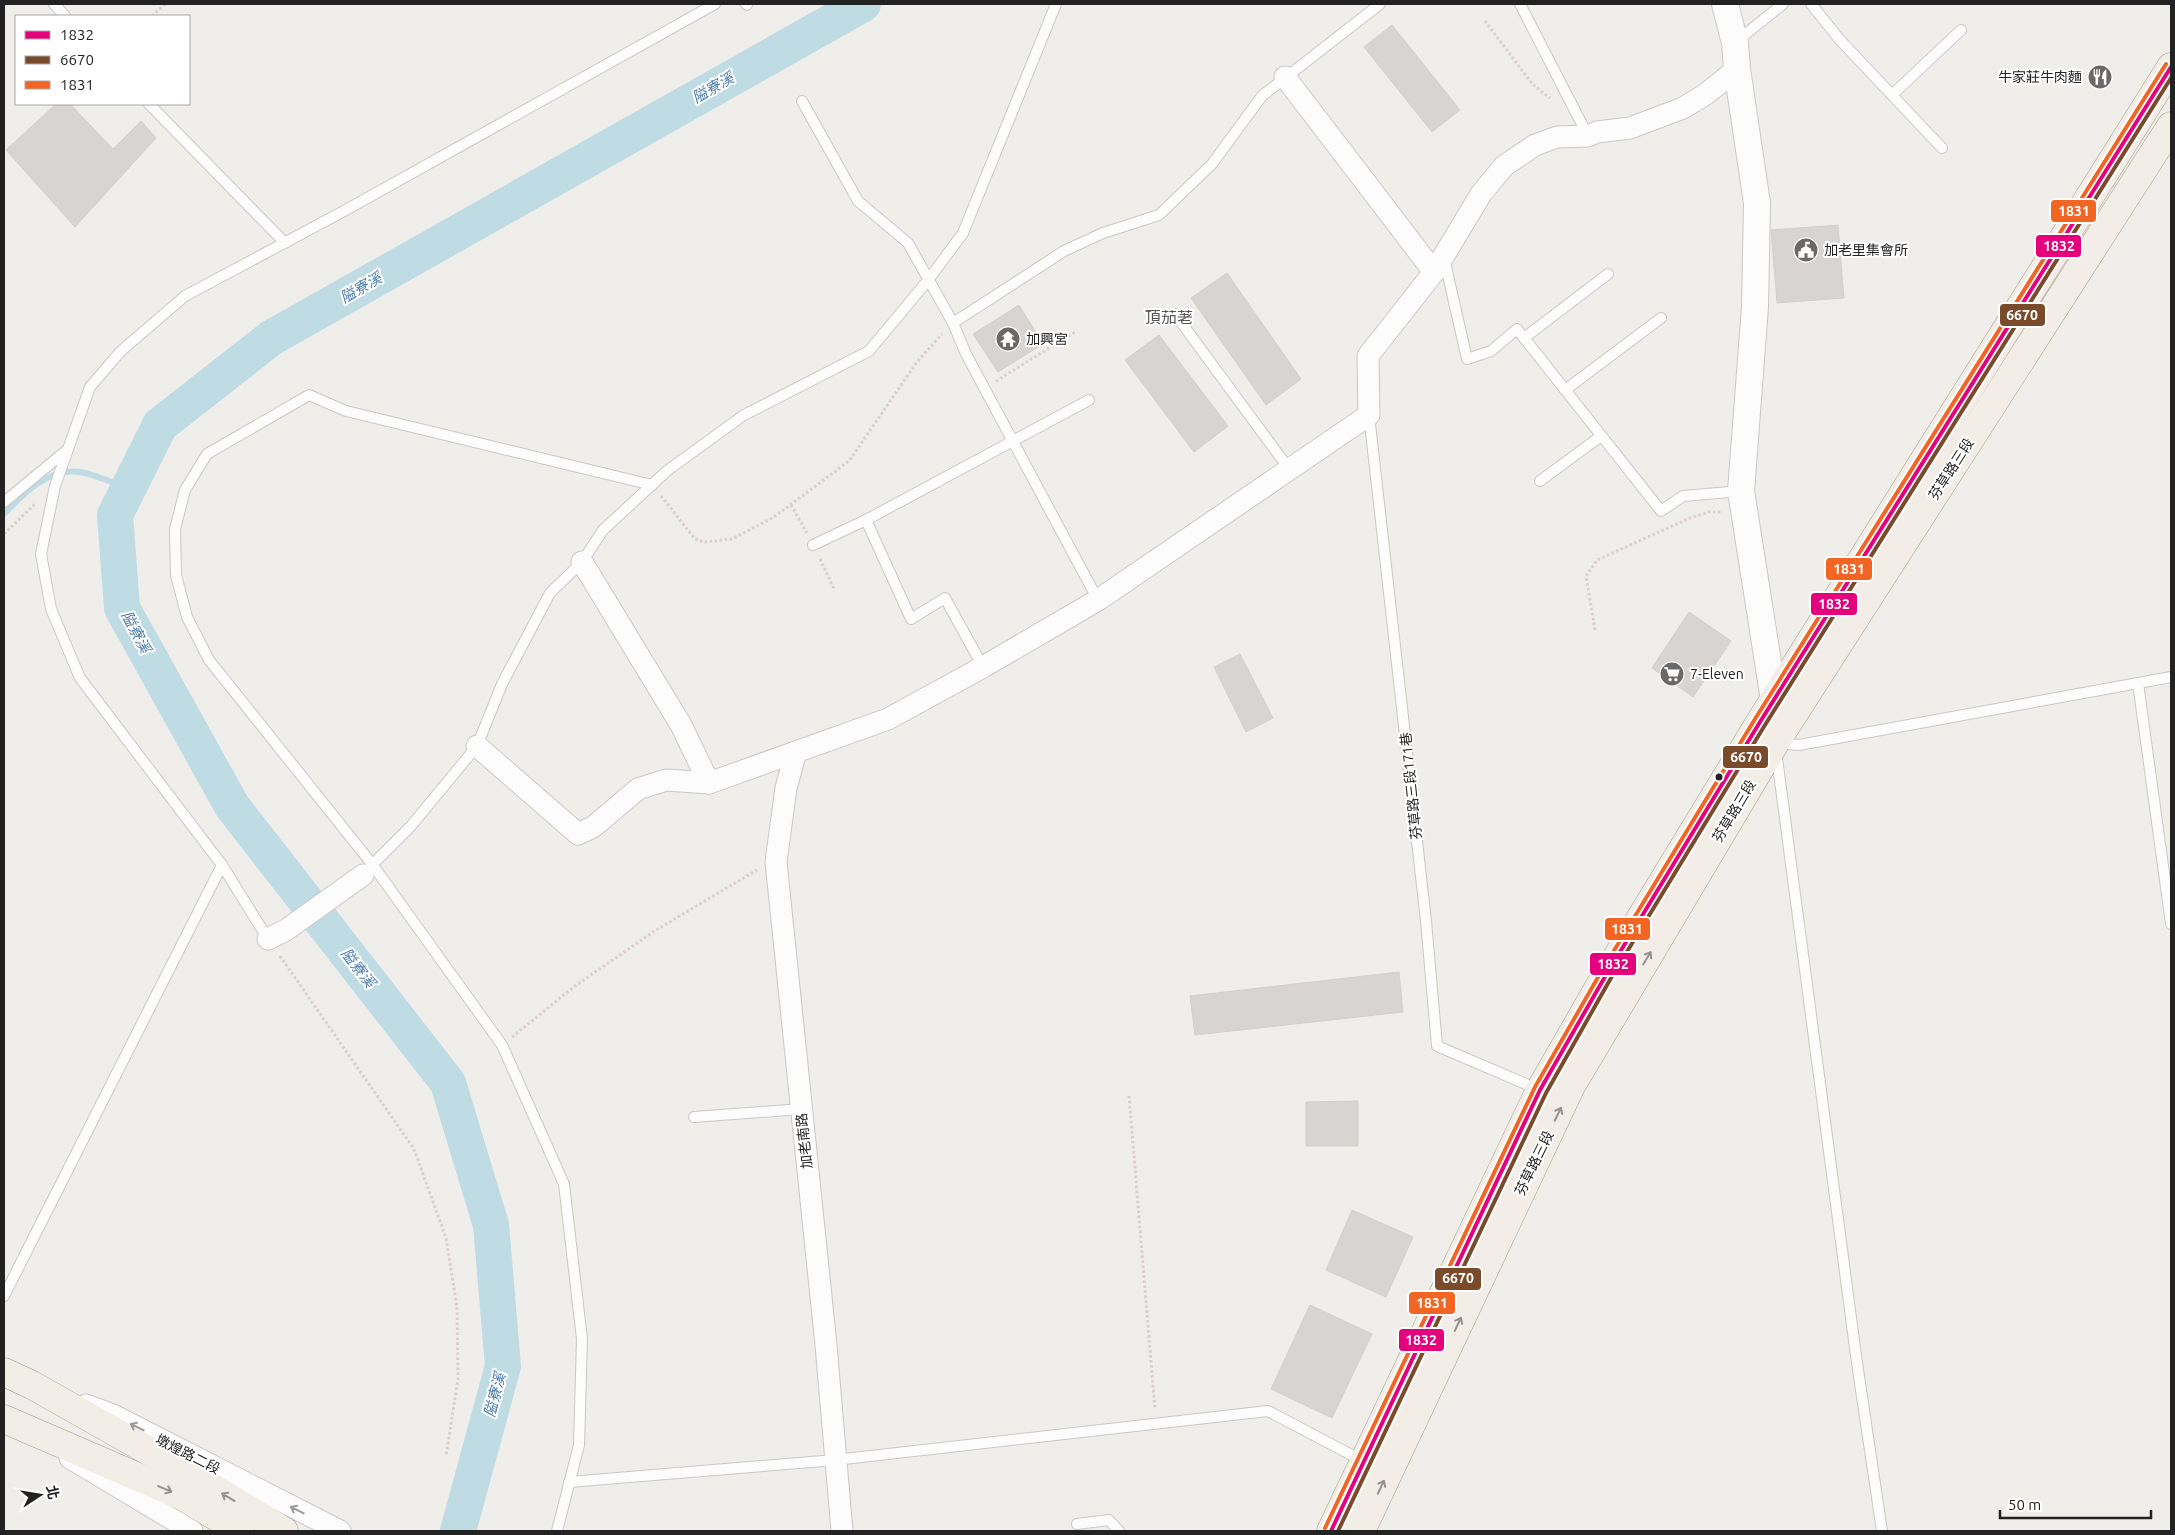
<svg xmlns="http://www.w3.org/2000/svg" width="2175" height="1535" font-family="Ubuntu,'Noto Sans TC',sans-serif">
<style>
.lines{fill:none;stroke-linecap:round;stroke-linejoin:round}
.stream{stroke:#bfdbe3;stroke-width:6}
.river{stroke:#bfdbe3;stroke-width:36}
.building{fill:#d7d4d2;stroke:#d3d0cc}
.service-casing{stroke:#c9c8c7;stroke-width:12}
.minor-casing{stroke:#c9c8c7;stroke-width:23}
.tertiary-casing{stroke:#c9c8c7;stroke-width:28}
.primary-casing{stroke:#a79c86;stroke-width:29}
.path{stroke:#dccecd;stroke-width:3;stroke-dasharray:2.5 2.5;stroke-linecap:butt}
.service{stroke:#fdfcfc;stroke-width:10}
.minor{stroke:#fdfcfc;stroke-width:21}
.tertiary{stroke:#fdfcfc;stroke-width:26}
.primary{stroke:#f3ede7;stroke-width:28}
.bus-1-casing{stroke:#fff;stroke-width:8}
.bus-2-casing{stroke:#fff;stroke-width:8}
.bus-3-casing{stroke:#fff;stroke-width:8}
.bus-1{stroke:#e5007d;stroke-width:4}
.bus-2{stroke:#7a4b2a;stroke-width:4}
.bus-3{stroke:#f26522;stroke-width:4}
.oneway{stroke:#95928e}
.oneway2{stroke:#9a9a9a}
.bus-dot{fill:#222;stroke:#fff;stroke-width:2}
.labels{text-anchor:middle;stroke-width:4;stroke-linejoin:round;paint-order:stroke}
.poi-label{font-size:14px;fill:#222;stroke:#fff;text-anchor:start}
.street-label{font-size:14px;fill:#222;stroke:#fff}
.water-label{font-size:15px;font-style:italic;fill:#4a7aab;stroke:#fff}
.quarter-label{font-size:16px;fill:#555;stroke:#fff}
.line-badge{stroke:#fff;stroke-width:2}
.badge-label{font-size:14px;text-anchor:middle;font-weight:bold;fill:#fff}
</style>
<rect width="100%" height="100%" fill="#f0eeeb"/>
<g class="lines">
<path class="stream" d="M4,514C23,494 49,467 80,472C96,475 113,483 129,488"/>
<path class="river" d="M458,1531L503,1366L491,1225L448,1083L232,806L122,608L115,515L160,425L271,338L863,4"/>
</g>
<g class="building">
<path d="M1392,25L1460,110L1432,132L1364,47Z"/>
<path d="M56,104H70L113,149L141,121L156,138L75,227L6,150Z"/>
<path d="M1838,225L1844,298L1777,303L1771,230Z"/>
<path d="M1227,273L1301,379L1266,405L1191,298Z"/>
<path d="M1019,305L1043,344L998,372L973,334Z"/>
<path d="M1159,335L1228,426L1194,452L1125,360Z"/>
<path d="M1689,612L1731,641L1693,697L1652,668Z"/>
<path d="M1240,654L1273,718L1246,732L1214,667Z"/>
<path d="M1399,972L1403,1012L1195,1035L1190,996Z"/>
<path d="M1358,1101V1146H1306V1102Z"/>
<path d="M1352,1210L1413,1237L1386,1297L1326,1270Z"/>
<path d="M1310,1305L1372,1334L1332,1418L1271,1389Z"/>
</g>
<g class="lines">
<defs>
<g id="service">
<path d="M54,4L65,16"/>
<path d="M746,4L747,5"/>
<path d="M1520,4L1588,136"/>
<path d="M1811,4L1840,40L1942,148"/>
<path d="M1737,41L1783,4"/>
<path d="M1893,94L1961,30"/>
<path d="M802,101L858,201L908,243L953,323L966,354L1098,600"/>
<path d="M149,104L285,243"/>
<path d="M1444,258L1467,359L1491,351L1517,329L1661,511L1683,496L1741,491"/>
<path d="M1175,314L1289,469"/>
<path d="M953,323L1064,251L1103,233L1159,215L1212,164L1262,96L1380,4"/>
<path d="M1524,338L1608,274"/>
<path d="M1565,390L1661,318"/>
<path d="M1369,415L1426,921L1437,1046L1540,1090"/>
<path d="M1540,481L1601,436"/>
<path d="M4,502L67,450"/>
<path d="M866,520L911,619L945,598L983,667"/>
<path d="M813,545L866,520L1089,400"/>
<path d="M2138,683L2171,924"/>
<path d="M369,868L411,826L477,746L502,684L550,593L582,562L603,530L668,470L744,415L869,351L929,279L963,233L1056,4"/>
<path d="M268,939L222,865L80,678L51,609L41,554L55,486L90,387L121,351L185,296L344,211L715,4"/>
<path d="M694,1117L801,1109"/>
<path d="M4,1296L222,865"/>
<path d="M569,1482L835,1460L1268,1411L1363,1461"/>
<path d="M1077,1524L1109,1520L1119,1531"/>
<path d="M557,1531L579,1445L582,1339L564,1184L502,1045L372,864L209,660L187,617L176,575L175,529L185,490L207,454L309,395L346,411L652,485"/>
<path d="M1882,1531L1857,1363L1775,743L1799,745L2171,677"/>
</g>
<g id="minor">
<path d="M1285,77L1434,272"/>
<path d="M582,562L681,725L709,783"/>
<path d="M477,746L578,834L593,827L638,789L666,780L709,783L888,719L983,667L1098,600L1369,415L1368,356L1434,272L1481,194L1504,166L1535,145L1557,137L1588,136L1597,132L1630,128L1683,108L1706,94L1737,69"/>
<path d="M796,752L786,788L776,862L826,1345L842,1531"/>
<path d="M268,939L286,930L363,875"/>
<path d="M86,1405L113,1415L340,1531"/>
<path d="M70,1458L192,1531"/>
</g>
<path id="tertiary" d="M1725,4L1735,43L1737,69L1757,203L1755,307L1741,491L1774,700V715"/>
<g id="primary">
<path d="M4,1372L32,1385L193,1476L284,1531"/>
<path d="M4,1419L182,1496L240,1531"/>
<path d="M1331,1531L1540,1090L1606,975L1760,722L2171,67"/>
<path d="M1361,1531L1571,1086L1775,743L2171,126"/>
</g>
</defs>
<use href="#service" class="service-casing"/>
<use href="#minor" class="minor-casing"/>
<use href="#tertiary" class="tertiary-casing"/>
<use href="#primary" class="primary-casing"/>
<g class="path">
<path d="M4,5L5,4"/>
<path d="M152,16L165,4"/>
<path d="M1485,21L1533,85L1550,98"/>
<path d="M996,381L1075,332"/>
<path d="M661,496L695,539L705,542L732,539L774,517L849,461L917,362L942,334"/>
<path d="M791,505L807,533"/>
<path d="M4,534L36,503"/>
<path d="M820,559L834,589"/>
<path d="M1595,630L1586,576L1597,560L1690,518L1709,512H1722"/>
<path d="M280,956L414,1149L446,1238L457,1307L458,1379L446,1456"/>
<path d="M512,1037L575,986L656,930L757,870"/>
<path d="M1129,1096L1155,1410"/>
</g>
<use href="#service" class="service"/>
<use href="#minor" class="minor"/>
<use href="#tertiary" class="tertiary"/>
<use href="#primary" class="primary"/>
<defs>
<path id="bus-1" d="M1331,1531L1540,1090L1606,975L1760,722L2171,67"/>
<path id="bus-2" d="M1338,1531L1546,1093L1611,978L1765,725L2171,78"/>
<path id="bus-3" d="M1325,1528L1535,1087L1601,972L1755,719L2166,64"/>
</defs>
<use href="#bus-1" class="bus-1-casing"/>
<use href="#bus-2" class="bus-2-casing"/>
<use href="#bus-3" class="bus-3-casing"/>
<use href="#bus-1" class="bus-1"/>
<use href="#bus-2" class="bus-2"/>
<use href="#bus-3" class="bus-3"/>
</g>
<defs><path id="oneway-shaft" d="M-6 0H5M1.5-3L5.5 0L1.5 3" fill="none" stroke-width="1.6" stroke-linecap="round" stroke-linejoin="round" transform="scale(1.25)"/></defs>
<g class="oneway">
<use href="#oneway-shaft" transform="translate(1647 958) rotate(-59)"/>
<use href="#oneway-shaft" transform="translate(1558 1114) rotate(-64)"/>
<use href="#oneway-shaft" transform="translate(1458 1324) rotate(-65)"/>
<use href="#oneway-shaft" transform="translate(1381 1487) rotate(-65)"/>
<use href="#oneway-shaft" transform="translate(165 1489) rotate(23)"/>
<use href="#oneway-shaft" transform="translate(228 1497) rotate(-149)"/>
</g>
<g class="oneway2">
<use href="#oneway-shaft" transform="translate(137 1427) rotate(-153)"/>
<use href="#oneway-shaft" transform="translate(297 1510) rotate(-153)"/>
</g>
<defs>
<symbol id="restaurant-disc" viewBox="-11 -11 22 22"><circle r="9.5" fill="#6a6968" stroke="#fff"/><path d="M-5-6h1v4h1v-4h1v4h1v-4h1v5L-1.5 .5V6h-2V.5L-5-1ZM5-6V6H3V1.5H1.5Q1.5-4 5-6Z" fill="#fff"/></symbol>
<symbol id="civic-disc" viewBox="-11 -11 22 22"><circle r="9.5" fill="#6a6968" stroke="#fff"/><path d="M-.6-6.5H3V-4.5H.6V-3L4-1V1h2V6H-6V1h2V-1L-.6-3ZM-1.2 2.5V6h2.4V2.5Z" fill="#fff"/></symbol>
<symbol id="temple-disc" viewBox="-11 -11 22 22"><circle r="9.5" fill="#6a6968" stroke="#fff"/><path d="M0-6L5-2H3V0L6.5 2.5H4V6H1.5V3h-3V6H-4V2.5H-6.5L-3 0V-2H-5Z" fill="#fff"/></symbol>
<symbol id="supermarket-disc" viewBox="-11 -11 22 22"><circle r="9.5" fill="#6a6968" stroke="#fff"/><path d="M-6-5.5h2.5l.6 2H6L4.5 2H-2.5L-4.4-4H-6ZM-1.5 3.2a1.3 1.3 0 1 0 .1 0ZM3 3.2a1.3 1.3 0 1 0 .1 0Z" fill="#fff"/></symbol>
</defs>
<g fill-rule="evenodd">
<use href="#restaurant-disc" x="2086" y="63" width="28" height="28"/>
<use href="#civic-disc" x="1792" y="236" width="28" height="28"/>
<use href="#temple-disc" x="994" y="325" width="28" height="28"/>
<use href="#supermarket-disc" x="1658" y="660" width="28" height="28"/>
</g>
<circle class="bus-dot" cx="1719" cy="777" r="4.5"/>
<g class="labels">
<g class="poi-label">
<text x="2082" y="82" text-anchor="end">牛家莊牛肉麵</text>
<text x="1824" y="255">加老里集會所</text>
<text x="1026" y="344">加興宮</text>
<text x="1690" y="679">7-Eleven</text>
</g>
<g class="street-label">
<text transform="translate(1951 469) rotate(-57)" y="5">芬草路三段</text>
<text transform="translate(1411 786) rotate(-96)" y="5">芬草路三段171巷</text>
<text transform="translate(1734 811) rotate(-59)" y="5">芬草路三段</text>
<text transform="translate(804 1141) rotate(-96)" y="5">加老南路</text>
<text transform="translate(1534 1163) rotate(-64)" y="5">芬草路三段</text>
<text transform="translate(188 1454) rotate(27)" y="5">墩煌路二段</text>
</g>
<g class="water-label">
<text transform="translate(713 88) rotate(-30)" y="5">隘寮溪</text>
<text transform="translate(361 288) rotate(-30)" y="5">隘寮溪</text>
<text transform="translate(136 632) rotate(62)" y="5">隘寮溪</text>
<text transform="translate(358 968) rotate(52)" y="5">隘寮溪</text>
<text transform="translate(495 1395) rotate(-75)" y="5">隘寮溪</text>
</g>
<g class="quarter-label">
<text x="1169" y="323">頂茄荖</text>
</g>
</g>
<g class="line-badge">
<rect x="2050" y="199" width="47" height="24" rx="5" fill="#f26522"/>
<rect x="2035" y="234" width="47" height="24" rx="5" fill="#e5007d"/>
<rect x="1999" y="303" width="47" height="24" rx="5" fill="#7a4b2a"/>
<rect x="1825" y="557" width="48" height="24" rx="5" fill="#f26522"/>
<rect x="1810" y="592" width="48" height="24" rx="5" fill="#e5007d"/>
<rect x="1722" y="745" width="47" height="24" rx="5" fill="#7a4b2a"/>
<rect x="1604" y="917" width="47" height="24" rx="5" fill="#f26522"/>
<rect x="1589" y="952" width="48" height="24" rx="5" fill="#e5007d"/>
<rect x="1434" y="1267" width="48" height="24" rx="5" fill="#7a4b2a"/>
<rect x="1408" y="1291" width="48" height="24" rx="5" fill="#f26522"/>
<rect x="1398" y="1328" width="47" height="24" rx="5" fill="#e5007d"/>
</g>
<g class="badge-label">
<text x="2074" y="216">1831</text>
<text x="2059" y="251">1832</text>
<text x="2022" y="320">6670</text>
<text x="1849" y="574">1831</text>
<text x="1834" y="609">1832</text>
<text x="1746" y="762">6670</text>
<text x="1627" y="934">1831</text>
<text x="1613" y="969">1832</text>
<text x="1458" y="1283">6670</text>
<text x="1432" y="1308">1831</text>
<text x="1421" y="1345">1832</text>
</g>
<rect width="2175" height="1535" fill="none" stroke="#222222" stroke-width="10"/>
<rect x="15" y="15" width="175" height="90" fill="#ffffff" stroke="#a7a7a7"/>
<rect x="25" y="31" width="25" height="8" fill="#e5007d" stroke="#a7a7a7"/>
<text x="60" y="40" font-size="15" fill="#222222">1832</text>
<rect x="25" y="56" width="25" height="8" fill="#7a4b2a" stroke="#a7a7a7"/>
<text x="60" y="65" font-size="15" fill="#222222">6670</text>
<rect x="25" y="81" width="25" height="8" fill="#f26522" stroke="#a7a7a7"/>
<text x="60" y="90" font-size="15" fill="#222222">1831</text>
<g transform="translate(40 1495) rotate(78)" stroke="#ffffff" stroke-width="4" paint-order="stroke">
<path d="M0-4L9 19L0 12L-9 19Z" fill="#222222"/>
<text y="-8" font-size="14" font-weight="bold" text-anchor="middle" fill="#222222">北</text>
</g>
<path d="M2000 1510v8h151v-8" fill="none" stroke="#222222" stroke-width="2.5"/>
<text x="2008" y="1510" font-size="15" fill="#222222" stroke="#ffffff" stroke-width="4" paint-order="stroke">50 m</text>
</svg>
